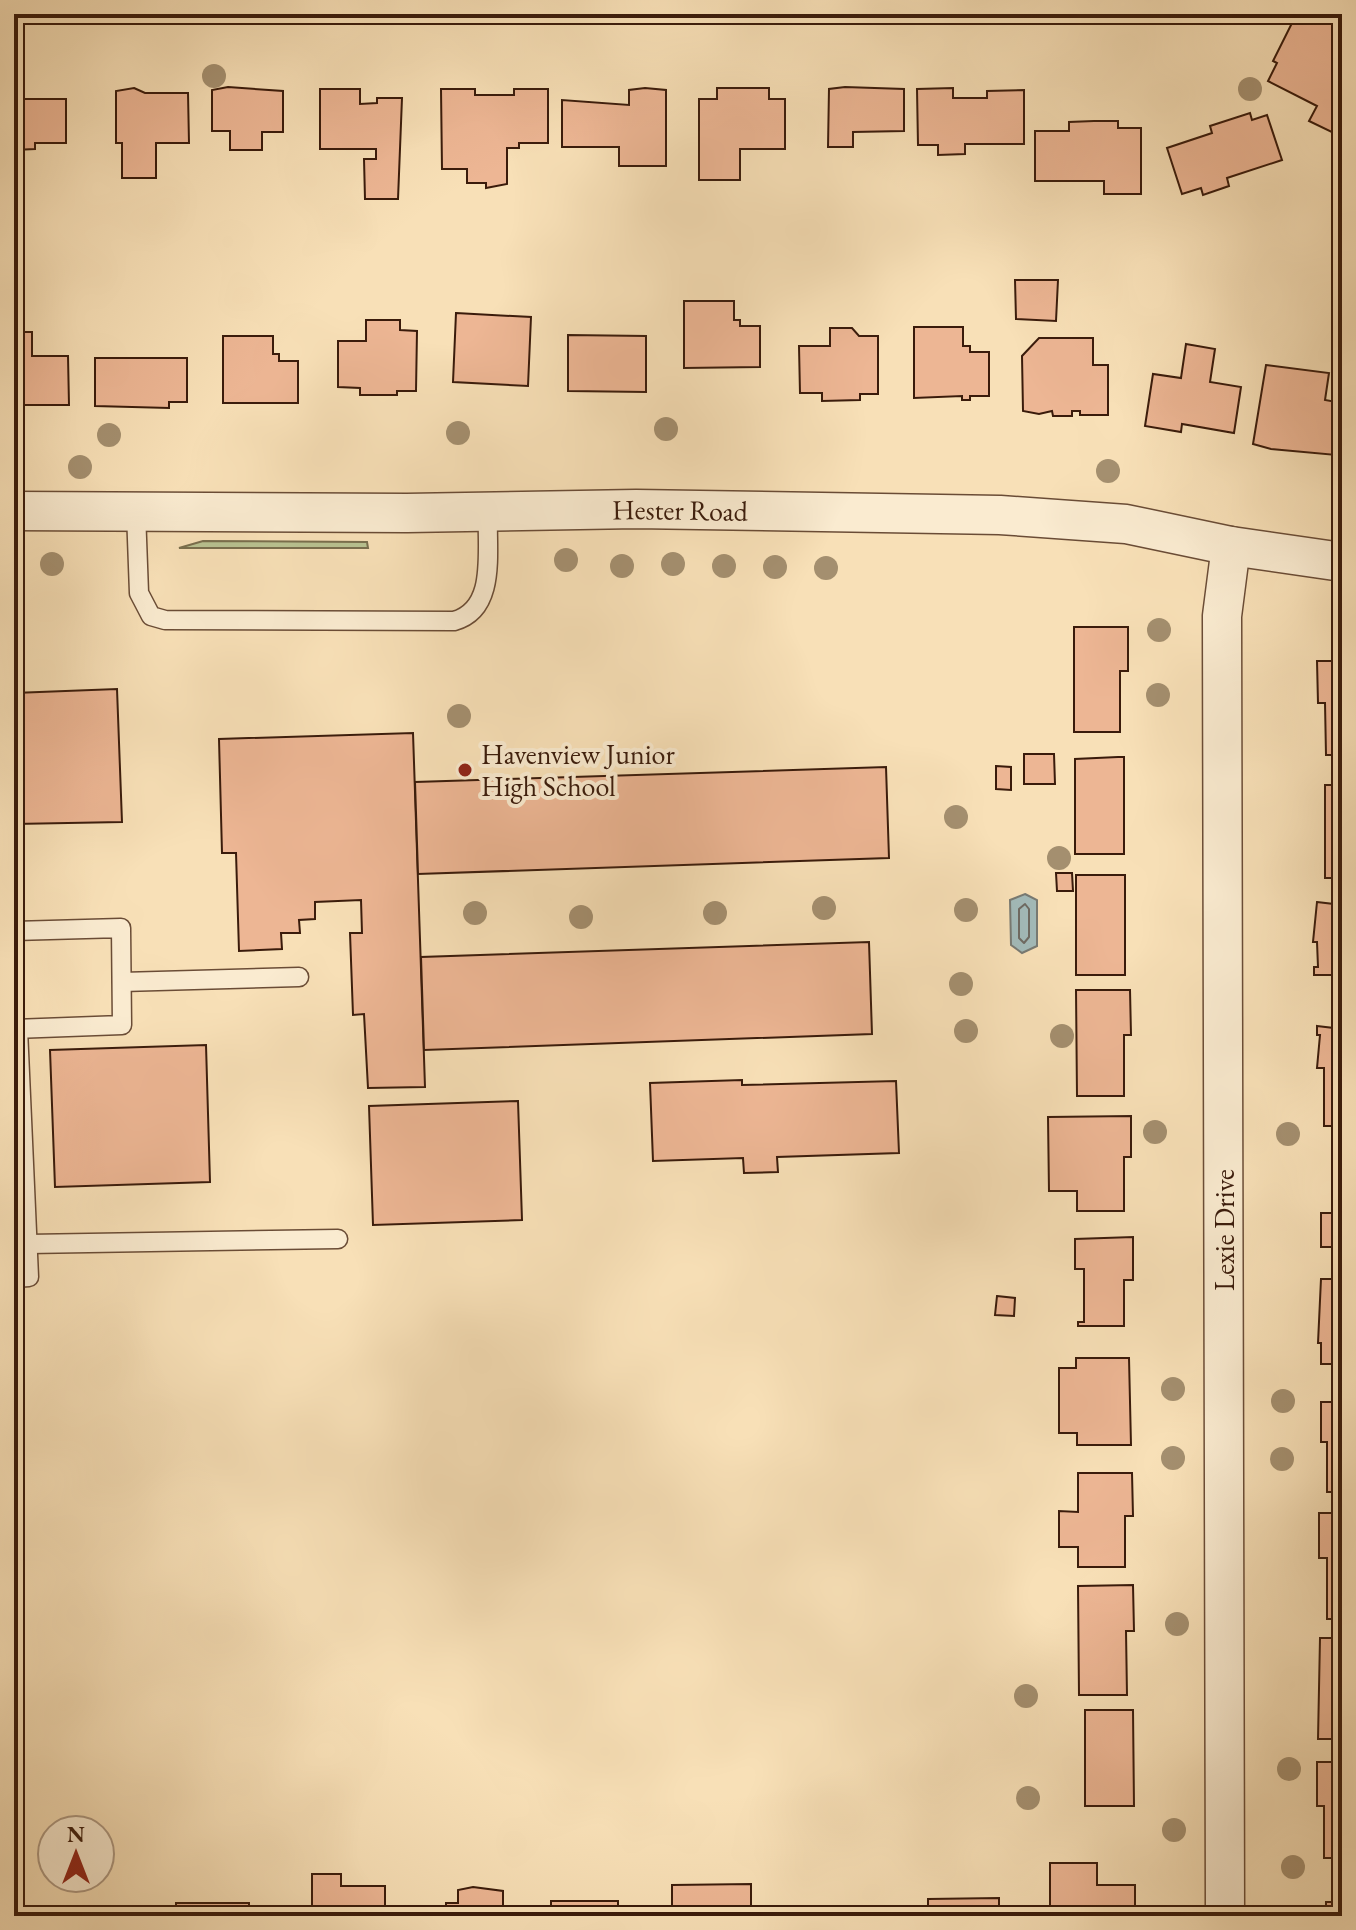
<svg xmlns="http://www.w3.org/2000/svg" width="1356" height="1930" font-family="'EB Garamond',serif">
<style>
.green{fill:#b9c392;stroke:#7a6f4e;stroke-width:2}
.water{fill:#a2bab9;stroke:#787a73;stroke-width:2}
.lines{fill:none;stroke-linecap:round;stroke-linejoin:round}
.shore{stroke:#6e6a62;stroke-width:2}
.building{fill:#edb694;stroke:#3a1b0b;stroke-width:2}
.service-casing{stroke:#6a4c36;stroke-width:21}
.minor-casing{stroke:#6a4c36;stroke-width:41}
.service{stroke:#faebd0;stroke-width:18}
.minor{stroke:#faebd0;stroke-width:38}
.tree{fill:#a48f6f}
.poi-dot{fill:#8f2418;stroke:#faebd0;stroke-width:3}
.labels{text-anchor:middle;stroke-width:8;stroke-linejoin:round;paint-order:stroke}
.street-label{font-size:28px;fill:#3a1b0b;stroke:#faebd0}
.poi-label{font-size:28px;fill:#3a1b0b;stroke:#faebd0;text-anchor:start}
</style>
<rect width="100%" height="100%" fill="#f8e0b7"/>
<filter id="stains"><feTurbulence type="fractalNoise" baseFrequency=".0025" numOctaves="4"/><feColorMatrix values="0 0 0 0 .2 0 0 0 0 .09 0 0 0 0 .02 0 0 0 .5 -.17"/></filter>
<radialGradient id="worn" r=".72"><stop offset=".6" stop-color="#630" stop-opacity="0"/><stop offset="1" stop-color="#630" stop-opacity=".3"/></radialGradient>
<path class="green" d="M203,541L367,542L368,548H179Z"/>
<path class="water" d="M1025,894L1037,900V946L1022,953L1011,945L1010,900Z"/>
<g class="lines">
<path class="shore" d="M1025,904L1029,909V937L1024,943L1019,938V909Z"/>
</g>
<g class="building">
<path d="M1303,14H1327L1342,21V76L1333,94L1342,98V137L1309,121L1317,106L1268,81L1277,63L1273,61L1294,19L1300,21Z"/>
<path d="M228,87L283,91V132H262V150H230V131H212V90Z"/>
<path d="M845,87L904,89V131L853,132V147H828L829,89Z"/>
<path d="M134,88L145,93H188L189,143H156V178H122V143H116V91Z"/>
<path d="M645,88L666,90V166H619V147H562V100L629,105V90Z"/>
<path d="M717,88H769V99H785V149H740V180H699V99H717Z"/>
<path d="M953,88V98H987V91L1024,90V144H965V154L938,155V145H918L917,89Z"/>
<path d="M320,89H360V104L377,103V98H402L398,199H365L364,159H376V149H320Z"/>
<path d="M441,89H475V95H514V89H548V143H519V148H507V184L486,188V183H467V169H442Z"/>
<path d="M14,99H66V143H35V149L14,150Z"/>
<path d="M1250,113L1252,120L1267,115L1282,160L1227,178L1229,186L1203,195L1201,188L1182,194L1167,148L1212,133L1210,126Z"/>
<path d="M1094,121H1118V128H1141V194H1104V181H1035V131H1069V122Z"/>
<path d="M1015,280H1058L1056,321L1016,319Z"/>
<path d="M684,301H734V320H740V326H760V367L684,368Z"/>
<path d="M456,313L531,317L528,386L453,382Z"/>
<path d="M366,320H400V330L417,331L416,391H397V395H360V388L338,387V341H366Z"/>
<path d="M914,327H963V346H970V352H989V396H970V400H962V396L914,398Z"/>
<path d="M830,328H852L859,336H878V394H860V400L822,401V393H800L799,346H830Z"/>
<path d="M14,332H32V356H68L69,405H14Z"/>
<path d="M568,335L646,336V392L568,391Z"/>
<path d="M223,336H273V354H279V361H298V403H223Z"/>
<path d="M1039,338H1093V365H1108V415H1080V411H1072V416H1053L1052,411L1039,414L1023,411L1022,356Z"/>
<path d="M1186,344L1215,349L1210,382L1241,387L1234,433L1182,424L1181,432L1145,426L1153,374L1181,378Z"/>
<path d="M95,358H187V402H169V408L95,406Z"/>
<path d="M1266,365L1329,373L1325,400L1342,403L1336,455L1271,449L1253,444Z"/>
<path d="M1074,627H1128V671H1120V732H1074Z"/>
<path d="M1317,661H1342V755H1326L1325,703H1318Z"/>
<path d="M117,689L122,822L14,824V693Z"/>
<path d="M413,733L425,1087L368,1088L364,1014L353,1015L350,933H362L361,900L315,902V919L299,920L300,933H281L282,949L239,951L236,853H222L219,739Z"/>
<path d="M1024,754H1054L1055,784H1024Z"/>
<path d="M1118,757H1124V854H1075V759Z"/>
<path d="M996,766L1011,767V790L996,789Z"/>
<path d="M886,767L889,858L418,874L415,782Z"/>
<rect x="1325" y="785" width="17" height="93"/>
<path d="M1056,873H1072L1073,891H1057Z"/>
<rect x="1076" y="875" width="49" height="100"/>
<path d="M1317,902L1342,905V975H1314V967H1318L1317,942H1313Z"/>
<path d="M869,942L872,1034L424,1050L421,957Z"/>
<path d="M1076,990H1130L1131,1035H1124V1096H1077Z"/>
<path d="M1317,1026L1342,1029V1124L1334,1126H1324V1068H1317L1320,1035H1317Z"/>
<path d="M206,1045L210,1182L55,1187L50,1050Z"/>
<path d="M742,1080V1085L896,1081L899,1153L777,1157L778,1172L744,1173L743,1158L653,1161L650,1083Z"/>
<path d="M518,1101L522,1220L373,1225L369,1106Z"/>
<path d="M1131,1116V1157H1124V1211H1077V1191H1049L1048,1117Z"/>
<rect x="1321" y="1213" width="21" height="34"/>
<path d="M1133,1237V1280H1124V1326H1078V1322H1084V1269H1075V1239Z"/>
<path d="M1321,1279H1342V1364H1321V1343H1318Z"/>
<path d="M997,1296L1015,1298L1014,1316L995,1315Z"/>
<path d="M1076,1358H1129L1131,1445H1077V1433H1059V1368H1076Z"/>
<path d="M1321,1402H1342V1492H1327V1442H1321Z"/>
<path d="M1078,1473H1132L1133,1516H1125V1567H1078V1547H1059V1511L1078,1512Z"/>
<path d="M1319,1513H1342V1619H1327V1558H1319Z"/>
<path d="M1133,1585L1134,1631H1126L1127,1695H1079L1078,1586Z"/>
<path d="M1320,1638H1342V1739H1318Z"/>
<path d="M1085,1710H1133L1134,1806H1085Z"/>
<path d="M1317,1762H1342V1858H1324V1806H1317Z"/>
<path d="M1050,1863H1097V1885H1135V1916H1050Z"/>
<path d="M312,1874H341V1886H385V1916H312Z"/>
<path d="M751,1884V1916H672V1885Z"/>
<path d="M473,1887L503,1891V1916H446V1903H458V1890Z"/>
<path d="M999,1898V1916H928V1899Z"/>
<rect x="551" y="1901" width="67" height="15"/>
<rect x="1326" y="1902" width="16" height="14"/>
<rect x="176" y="1903" width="73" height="13"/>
</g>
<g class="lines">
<defs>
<g id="service">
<path d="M136,512L139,593L151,616L165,620L454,621C498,609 486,549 488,512"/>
<path d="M14,931L121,928L122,1025L14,1029"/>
<path d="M122,982L299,977"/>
<path d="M28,1244L338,1239"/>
<path d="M14,1278L29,1277L18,1029"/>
</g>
<g id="minor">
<path id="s1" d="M14,511L407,513L636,509L1000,515L1126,524L1231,546L1342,562"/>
<path d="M1225,1916L1222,616L1231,546"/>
</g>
</defs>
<use href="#service" class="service-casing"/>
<use href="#minor" class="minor-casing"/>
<use href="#service" class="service"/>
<use href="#minor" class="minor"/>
</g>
<g class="tree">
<circle cx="214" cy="76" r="12"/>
<circle cx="1250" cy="89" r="12"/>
<circle cx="666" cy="429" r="12"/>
<circle cx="458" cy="433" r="12"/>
<circle cx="109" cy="435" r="12"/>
<circle cx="80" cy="467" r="12"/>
<circle cx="1108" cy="471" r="12"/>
<circle cx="566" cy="560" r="12"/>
<circle cx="52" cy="564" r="12"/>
<circle cx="673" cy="564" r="12"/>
<circle cx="622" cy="566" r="12"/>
<circle cx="724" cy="566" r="12"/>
<circle cx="775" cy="567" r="12"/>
<circle cx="826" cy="568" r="12"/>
<circle cx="1159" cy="630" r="12"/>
<circle cx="1158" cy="695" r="12"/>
<circle cx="459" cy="716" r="12"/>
<circle cx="956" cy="817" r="12"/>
<circle cx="1059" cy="858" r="12"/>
<circle cx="824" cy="908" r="12"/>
<circle cx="966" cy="910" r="12"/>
<circle cx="475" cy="913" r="12"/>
<circle cx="715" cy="913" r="12"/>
<circle cx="581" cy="917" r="12"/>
<circle cx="961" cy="984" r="12"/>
<circle cx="966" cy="1031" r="12"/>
<circle cx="1062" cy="1036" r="12"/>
<circle cx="1155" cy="1132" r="12"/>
<circle cx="1288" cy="1134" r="12"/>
<circle cx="1173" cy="1389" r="12"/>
<circle cx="1283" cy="1401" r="12"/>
<circle cx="1173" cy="1458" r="12"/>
<circle cx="1282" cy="1459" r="12"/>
<circle cx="1177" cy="1624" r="12"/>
<circle cx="1026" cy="1696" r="12"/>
<circle cx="1289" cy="1769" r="12"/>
<circle cx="1028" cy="1798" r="12"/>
<circle cx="1174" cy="1830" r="12"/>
<circle cx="1293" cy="1867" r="12"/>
</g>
<circle class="poi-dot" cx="465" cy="770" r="8"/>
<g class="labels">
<g class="street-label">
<text dy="10" stroke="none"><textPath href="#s1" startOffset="666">Hester Road</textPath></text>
<text transform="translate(1224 1230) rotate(-90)" y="10">Lexie Drive</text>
</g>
<g class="poi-label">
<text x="481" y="764">Havenview Junior<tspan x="481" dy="32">High School</tspan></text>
</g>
</g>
<rect width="1356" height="1930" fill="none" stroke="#f8e0b7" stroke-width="48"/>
<rect x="16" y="16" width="1324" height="1898" fill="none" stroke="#3a1b0b" stroke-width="4"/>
<rect x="24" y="24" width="1308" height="1882" fill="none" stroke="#3a1b0b" stroke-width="2"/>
<g transform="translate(76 1854)"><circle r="38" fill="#faebd0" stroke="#ad9881" stroke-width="2"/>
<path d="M0-6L14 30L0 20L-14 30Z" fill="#8f2418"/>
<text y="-12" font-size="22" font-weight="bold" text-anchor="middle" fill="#3a1b0b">N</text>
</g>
<rect width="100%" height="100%" filter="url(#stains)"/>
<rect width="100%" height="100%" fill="url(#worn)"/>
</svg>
